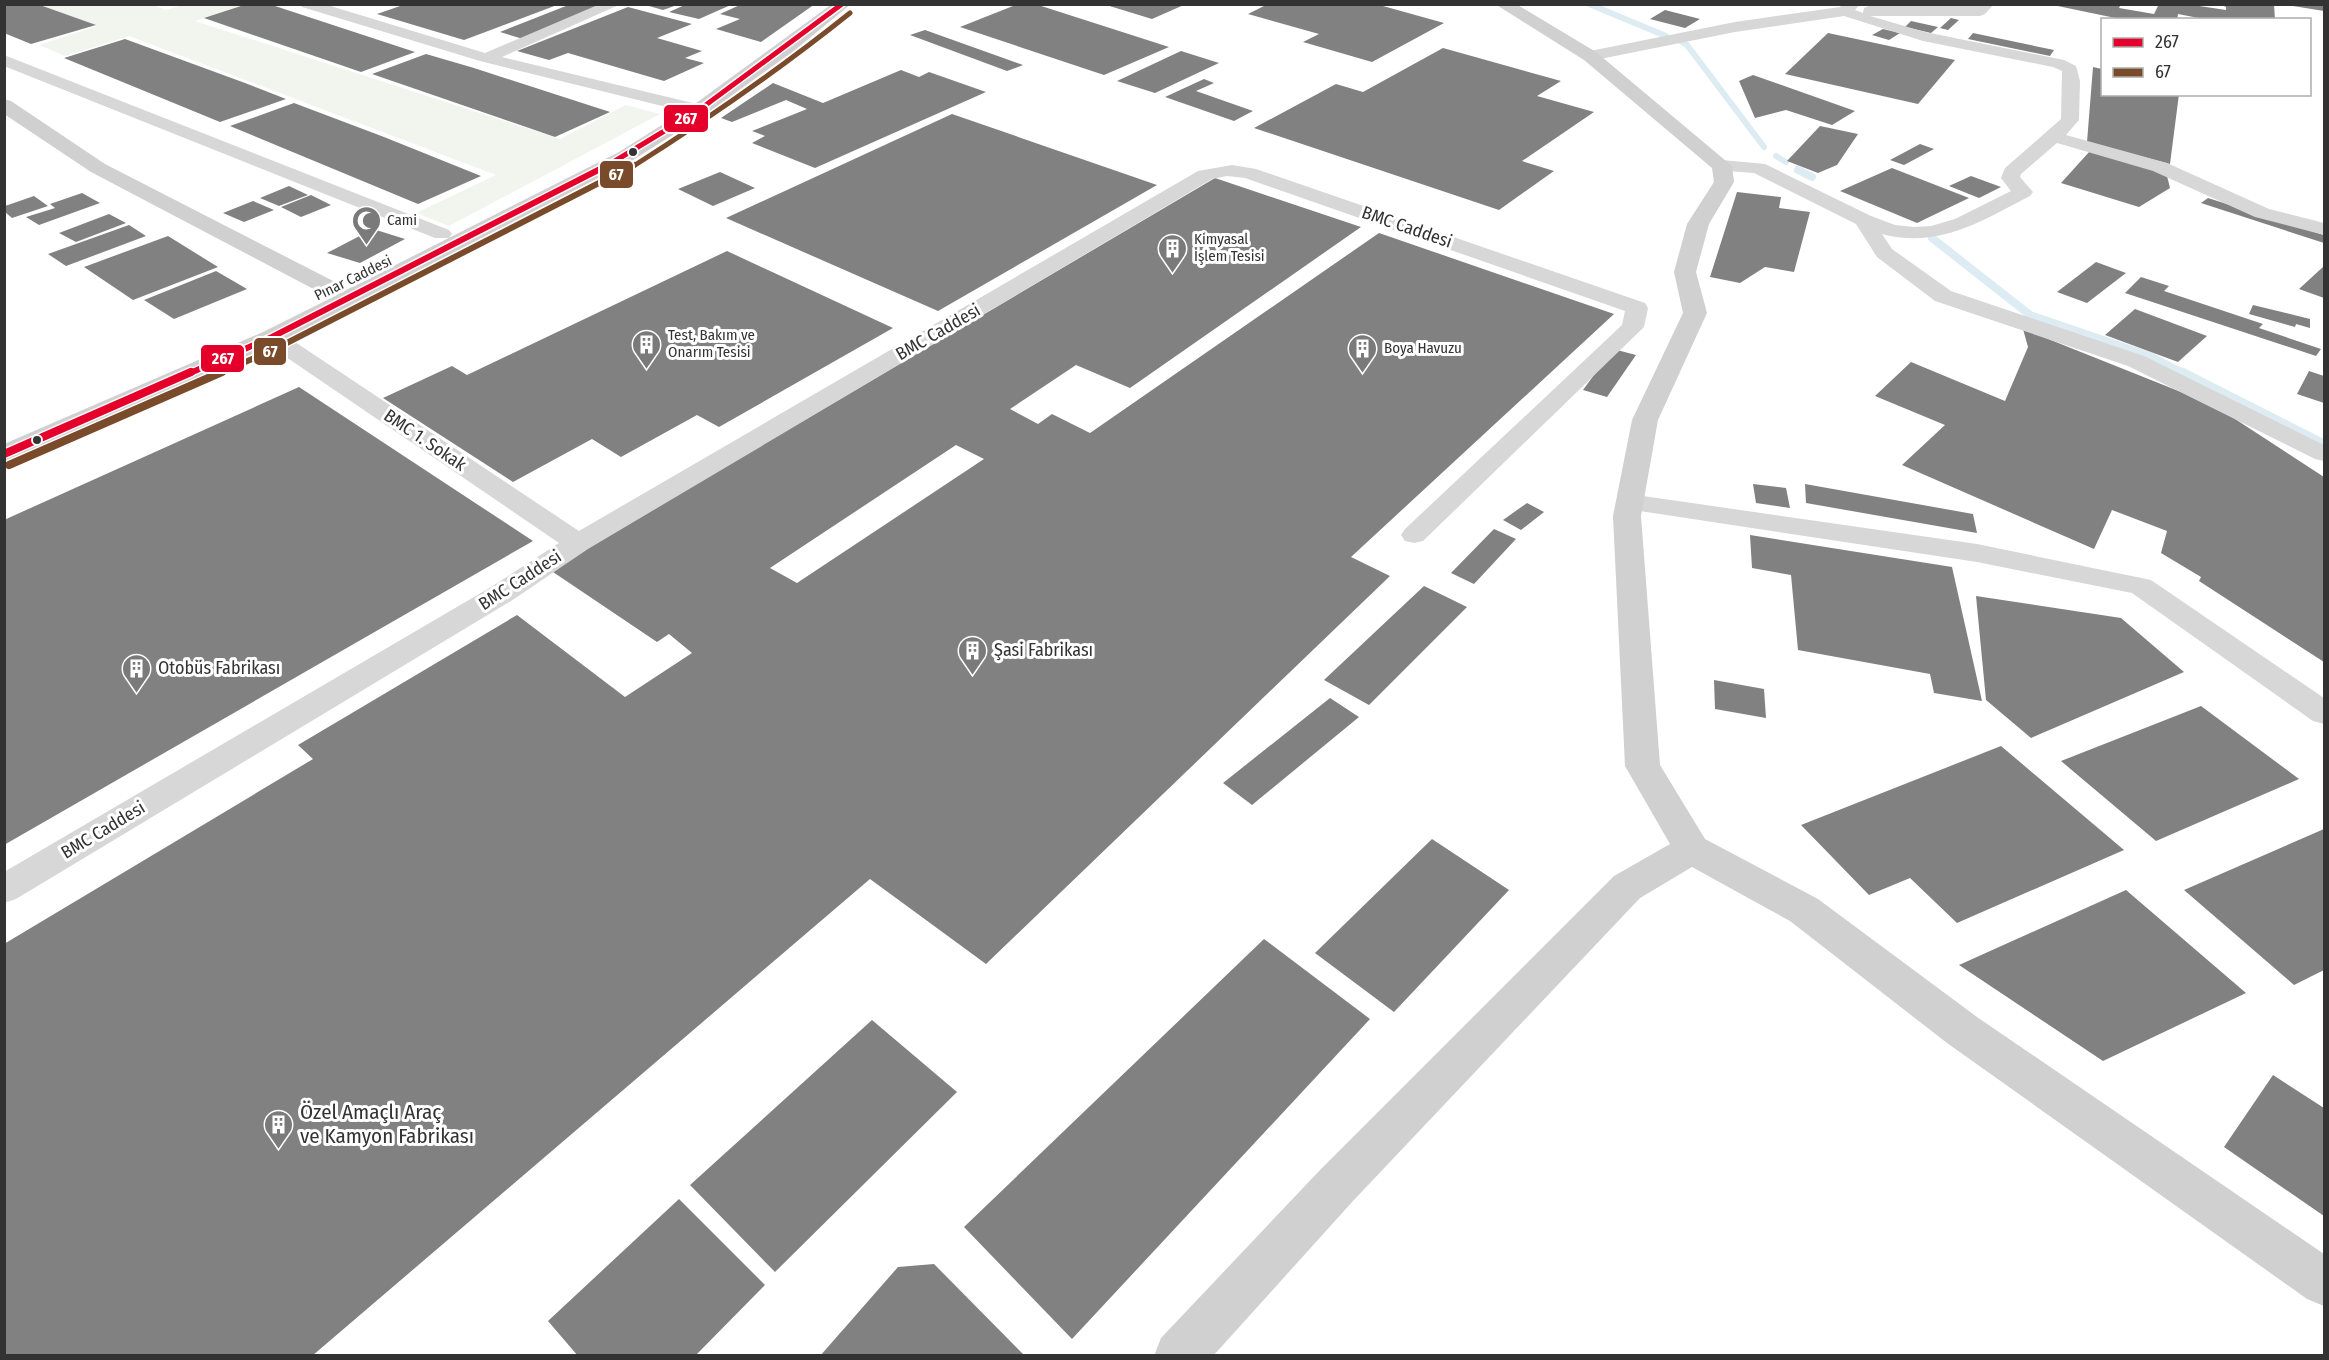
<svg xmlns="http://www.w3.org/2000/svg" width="2329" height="1360" font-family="'Fira Sans Condensed',sans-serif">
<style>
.green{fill:#f1f5ed}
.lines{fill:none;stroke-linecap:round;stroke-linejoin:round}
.stream-far2{stroke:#ddebf3;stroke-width:6}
.stream-far1{stroke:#ddebf3;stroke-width:8}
.stream{stroke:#ddebf3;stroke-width:9}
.building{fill:#818181;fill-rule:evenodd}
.street{fill:#d7d7d7;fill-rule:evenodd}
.secondary{fill:#d0d0d0;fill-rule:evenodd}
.bus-1-far2-casing{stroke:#fff;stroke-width:8}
.bus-1-far1-casing{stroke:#fff;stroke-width:9}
.bus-1-casing{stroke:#fff;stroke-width:11}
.bus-2-far2-casing{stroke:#fff;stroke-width:8}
.bus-2-far1-casing{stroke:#fff;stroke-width:9}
.bus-2-casing{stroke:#fff;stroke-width:11}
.bus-1-far2{stroke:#e4002b;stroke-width:5}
.bus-1-far1{stroke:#e4002b;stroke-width:6}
.bus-1{stroke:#e4002b;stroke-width:8}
.bus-2-far2{stroke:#7a4b2a;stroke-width:5}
.bus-2-far1{stroke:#7a4b2a;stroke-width:6}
.bus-2{stroke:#7a4b2a;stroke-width:8}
.bus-dot{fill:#333;stroke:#fff;stroke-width:2}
.labels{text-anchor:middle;stroke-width:6;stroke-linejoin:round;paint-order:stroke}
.far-poi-label{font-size:15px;fill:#333;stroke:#fff;text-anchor:start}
.far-street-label{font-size:15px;fill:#333;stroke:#fff}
.street-label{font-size:18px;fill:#333;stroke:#fff}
.poi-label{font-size:18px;fill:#333;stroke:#fff;text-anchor:start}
.near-poi-label{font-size:21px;fill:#333;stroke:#fff;text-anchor:start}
.line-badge{stroke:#fff;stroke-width:2}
.badge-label{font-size:16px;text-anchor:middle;font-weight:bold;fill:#fff}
</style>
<rect width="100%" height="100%" fill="#fff"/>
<path class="green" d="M150,4L166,10L183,5H242L195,21L560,139L626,105L660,114L449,226L416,213L496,175L129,36L65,56L39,45L97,26L37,5Z"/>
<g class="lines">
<g class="stream-far2">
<path d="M1589,4L1666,36"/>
<path d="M1682,42L1687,45L1764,147"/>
<path d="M1776,156L1786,162"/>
</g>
<g class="stream-far1">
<path d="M1798,170L1812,177"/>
<path d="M1932,238L2030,315L2150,356L2185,374"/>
</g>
<path class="stream" d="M2182,372L2324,444"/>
</g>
<g class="building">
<path d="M4,4H37L96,25L31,44L4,33Z"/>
<path d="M247,4H269L415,52L361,72L204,18Z"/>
<path d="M406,4H557V5L464,40L377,14Z"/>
<path d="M571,4L608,5L523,39L500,32Z"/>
<path d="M642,4H677V5L663,10Z"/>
<path d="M687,4H733L699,19L669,12Z"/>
<path d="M742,4H815L761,42L716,29L740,19L720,14Z"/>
<path d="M1018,4H1035L1169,47L1104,75L960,27Z"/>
<path d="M1103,4H1186L1152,19Z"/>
<path d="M1268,4H1387L1383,6L1444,23L1372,62L1303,42L1319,34L1248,14Z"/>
<path d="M2048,4H2121L2119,8L2154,14L2159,4H2186L2226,10V7L2220,4H2274L2275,20H2209L2178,14L2177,20H2125Z"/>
<path d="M2294,4H2324V11L2293,6Z"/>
<path d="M628,7L692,24L657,38L702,51L685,58L704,63L664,81L568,53L549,60L517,51Z"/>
<path d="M1665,10L1700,19L1685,28L1650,19Z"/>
<path d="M1951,18L1959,20L1948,30L1940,28Z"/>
<path d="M1911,21L1938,27L1931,33L1905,27Z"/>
<path d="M1883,29L1900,33L1889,40L1872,35Z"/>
<path d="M925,30L1023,65L1007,71L910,35Z"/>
<path d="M1828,33L1955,60L1918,104L1785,74Z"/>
<path d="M1973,33L2054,50L2050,56L1968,39Z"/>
<path d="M125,39L245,83L286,99L220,122L64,58Z"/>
<path d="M1443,48L1561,81L1537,96L1594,112L1522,161L1554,171L1499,210L1254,128L1336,84L1363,92Z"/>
<path d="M1181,51L1219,63L1155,93L1117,81Z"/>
<path d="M426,54L474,68L610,112L555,137L372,74Z"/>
<path d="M2093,67L2102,69V94H2179L2170,164L2087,142Z"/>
<path d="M901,70L919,77L929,72L986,92L815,168L752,143L765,136L752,131L807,109L786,100L732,122L721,118L773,83L823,103Z"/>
<path d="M1753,75L1855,111L1832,125L1786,110L1755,118L1739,81Z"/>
<path d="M1204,79L1214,83L1196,91L1253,111L1234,121L1165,97Z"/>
<path d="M294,103L384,137L481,176L418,204L230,126Z"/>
<path d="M952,114L1157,185L938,311L726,218Z"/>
<path d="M1820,126L1858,134L1837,165L1818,173L1787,161Z"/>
<path d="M1920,144L1934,149L1904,165L1890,160Z"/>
<path d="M2090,151L2166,172L2170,188L2139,207L2061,183Z"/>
<path d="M1892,168L1969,198L1917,223L1840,191Z"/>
<path d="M720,172L755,188L713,206L678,189Z"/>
<path d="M1971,176L2001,187L1979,198L1949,186Z"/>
<path d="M1215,178L1361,227L1130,388L1076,365L1010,409L1038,424L1052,414L1090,433L1379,233L1614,314L1351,557L1390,576L986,964L870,879L312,1356H4V944L313,759L298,745L517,615L625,697L692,653L669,634L657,642L550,570ZM956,445L984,459L797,583L770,568Z"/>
<path d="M289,186L308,195L279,206L260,198Z"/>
<path d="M1737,192L1781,197L1779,208L1810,212L1794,272L1765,267L1740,283L1710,277Z"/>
<path d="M82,193L100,203L39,225L26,217L55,208L50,204Z"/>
<path d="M311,195L331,205L301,217L281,207Z"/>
<path d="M34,196L48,206L12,218L5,212V206Z"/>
<path d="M2208,198L2324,235V243L2201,203Z"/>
<path d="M253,201L274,210L244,222L223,213Z"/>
<path d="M109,214L126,223L76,242L59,233Z"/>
<path d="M129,225L146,236L66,266L48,254Z"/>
<path d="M373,229L405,239L360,263L327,253Z"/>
<path d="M168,236L218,267L133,300L84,267Z"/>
<path d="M727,251L893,328L719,427L697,415L621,457L592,439L513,482L383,398L452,366L467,375Z"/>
<path d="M2096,262L2126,273L2087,303L2057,292Z"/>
<path d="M2324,266V298L2299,289Z"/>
<path d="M216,271L247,289L174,319L144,300Z"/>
<path d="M2141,277L2169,286L2164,291L2263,324L2259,328L2321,349L2316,356L2125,293Z"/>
<path d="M2253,305L2310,319V328L2296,324L2295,327L2249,314Z"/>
<path d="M2135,309L2207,336L2178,362L2105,335Z"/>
<path d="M2023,329L2181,392L2232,417L2324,477V662L2199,581L2201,577L2161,553L2167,531L2112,510L2094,549L1902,465L1945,425L1875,396L1911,362L2005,401L2028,347Z"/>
<path d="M1613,349L1636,355L1607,397L1583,390Z"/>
<path d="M2309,371L2324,376V403L2297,394Z"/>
<path d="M299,387L533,541L4,845V520Z"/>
<path d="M1753,484L1786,488L1790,508L1756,503Z"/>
<path d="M1805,484L1973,514L1977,533L1806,503Z"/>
<path d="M1527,503L1544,512L1521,530L1503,520Z"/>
<path d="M1494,529L1516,539L1474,584L1451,573Z"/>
<path d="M1750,535L1952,567L1982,701L1934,693L1930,674L1798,650L1791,575L1752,568Z"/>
<path d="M1424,586L1467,607L1369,705L1324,680Z"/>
<path d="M1976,596L2121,618L2184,672L2031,738L1986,700Z"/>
<path d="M1714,680L1764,689L1766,718L1715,709Z"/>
<path d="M1330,698L1359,717L1252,805L1223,783Z"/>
<path d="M2201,706L2299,779L2156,841L2061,761Z"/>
<path d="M2001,746L2124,850L1957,923L1910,878L1869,895L1801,825Z"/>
<path d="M2324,829V970L2294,985L2184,890Z"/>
<path d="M1432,839L1509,890L1394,1012L1315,953Z"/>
<path d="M2126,890L2246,993L2103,1061L1959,965Z"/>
<path d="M1264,939L1370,1019L1072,1339L964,1227Z"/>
<path d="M872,1020L957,1092L775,1272L690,1185Z"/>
<path d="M2273,1075L2324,1108V1216L2224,1147Z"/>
<path d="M679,1199L765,1285L695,1356H578L548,1321Z"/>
<path d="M934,1264L1025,1356H820L898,1267Z"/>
</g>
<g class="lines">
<g class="street">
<path d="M300,4H324L485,53L600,4H621L502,57L705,106L708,110L705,114L699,115L480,61L302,7Z"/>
<path d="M1843,4H1860L1855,10L1863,13L1864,8L1869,6L1994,4L1985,14L1980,16H1870L1925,32L2064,60L2076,66L2080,81L2079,120L2066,135L2167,163L2269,209L2324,223V235L2255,217L2153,171L2057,143L2021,174L2020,177L2033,192L2030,196C1982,221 1938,249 1882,234L1892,249L1951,291L2144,356L2324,445V461L2315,459L2128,366L1935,301L1877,257L1856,224L1754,173L1715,170L1713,166L1715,162L1722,160L1765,164L1871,216L1895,225L1914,227L1931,226L1955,219L2011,191L2001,178L2005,168L2061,119L2062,71L2053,67L1923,41L1844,16L1735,32L1590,61L1582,56L1590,51L1735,22L1840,7Z"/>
<path d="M4,55L449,230L452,234L449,238H435L4,66Z"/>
<path d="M1232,165L1256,169L1645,303L1648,308L1644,327L1423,541L1414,543L1405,541L1401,535L1405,529L1622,325L1625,311L1245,178L1227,176L1212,179L588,549L511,601L16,899L4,903V872L491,587L559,543L264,342L261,337L264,332L272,330L280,332L579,531L1198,171Z"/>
<path d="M1629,494L1977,544L2151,580L2324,698V724L2313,721L2132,593L1977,562L1620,508L1616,502L1620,496Z"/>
</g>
<g class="secondary">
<path d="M832,4H851L795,50L706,114L633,160L281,342L4,462V444L263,332L337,295L323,294L91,172L4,114V99L11,101L105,164L339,284L343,289L340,293L619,152L692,106Z"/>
<path d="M1495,4H1516L1596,52L1732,166L1734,182L1709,224L1696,272L1707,313L1658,420L1641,516L1660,765L1705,839L1818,899L1977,1017L2324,1254V1306L2307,1299L1947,1043L1790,921L1692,867L1640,898L1353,1201L1213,1356H1154L1161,1338L1321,1169L1614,876L1670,844L1625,766L1613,516L1632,420L1683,313L1674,272L1687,224L1714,182L1712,168L1584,60Z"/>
</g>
<defs>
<path id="bus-1-far2" d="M605,167L699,110L842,4"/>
<path id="bus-1-far1" d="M188,374L272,337L608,165"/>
<path id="bus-1" d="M4,454L191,372"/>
<path id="bus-2-far2" d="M632,167C708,119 780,69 850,13"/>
<path id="bus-2-far1" d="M218,374L277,348L634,165"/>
<path id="bus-2" d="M9,465L222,372"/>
</defs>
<use href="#bus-1-far2" class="bus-1-far2-casing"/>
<use href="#bus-1-far1" class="bus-1-far1-casing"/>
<use href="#bus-1" class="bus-1-casing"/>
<use href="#bus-2-far2" class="bus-2-far2-casing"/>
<use href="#bus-2-far1" class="bus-2-far1-casing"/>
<use href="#bus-2" class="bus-2-casing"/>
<use href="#bus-1-far2" class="bus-1-far2"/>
<use href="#bus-1-far1" class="bus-1-far1"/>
<use href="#bus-1" class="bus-1"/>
<use href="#bus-2-far2" class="bus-2-far2"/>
<use href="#bus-2-far1" class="bus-2-far1"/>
<use href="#bus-2" class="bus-2"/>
</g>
<defs>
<symbol id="mosque-pin" viewBox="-11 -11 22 30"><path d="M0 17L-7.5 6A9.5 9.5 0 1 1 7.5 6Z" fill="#7a7a7a" stroke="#fff"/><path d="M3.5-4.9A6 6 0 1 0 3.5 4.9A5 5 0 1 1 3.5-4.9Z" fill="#fff"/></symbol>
<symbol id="building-pin" viewBox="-11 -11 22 30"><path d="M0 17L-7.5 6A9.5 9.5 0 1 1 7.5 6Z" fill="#7a7a7a" stroke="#fff"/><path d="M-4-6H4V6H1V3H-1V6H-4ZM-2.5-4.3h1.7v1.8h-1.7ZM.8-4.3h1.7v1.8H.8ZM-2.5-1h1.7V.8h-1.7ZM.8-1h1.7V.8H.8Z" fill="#fff"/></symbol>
</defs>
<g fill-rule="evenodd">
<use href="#mosque-pin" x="350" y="204" width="33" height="45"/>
<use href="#building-pin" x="1156" y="232" width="33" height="45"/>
<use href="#building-pin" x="630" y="328" width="33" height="45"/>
<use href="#building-pin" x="1346" y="332" width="33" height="45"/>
<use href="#building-pin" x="956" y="634" width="33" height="45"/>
<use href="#building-pin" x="120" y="652" width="33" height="45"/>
<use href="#building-pin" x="262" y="1108" width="33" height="45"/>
</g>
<g class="bus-dot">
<circle cx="633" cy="152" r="5"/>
<circle cx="37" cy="440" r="5"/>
</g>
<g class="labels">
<g class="far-poi-label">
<text x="387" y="225">Cami</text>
<text x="1194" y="244">Kimyasal<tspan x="1194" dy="17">İşlem Tesisi</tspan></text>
<text x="668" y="340">Test, Bakım ve<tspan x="668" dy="17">Onarım Tesisi</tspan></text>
<text x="1384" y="353">Boya Havuzu</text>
</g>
<g class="far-street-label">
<text transform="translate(353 278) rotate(-26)" y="5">Pınar Caddesi</text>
</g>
<g class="street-label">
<text transform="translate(1407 227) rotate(19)" y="6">BMC Caddesi</text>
<text transform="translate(938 332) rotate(-30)" y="6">BMC Caddesi</text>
<text transform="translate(425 440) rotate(34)" y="6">BMC 1. Sokak</text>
<text transform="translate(520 580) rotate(-33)" y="6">BMC Caddesi</text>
<text transform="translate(103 830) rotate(-31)" y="6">BMC Caddesi</text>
</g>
<g class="poi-label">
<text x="994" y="656">Şasi Fabrikası</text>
<text x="158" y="674">Otobüs Fabrikası</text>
</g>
<g class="near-poi-label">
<text x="300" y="1119">Özel Amaçlı Araç<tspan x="300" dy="24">ve Kamyon Fabrikası</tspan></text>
</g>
</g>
<g class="line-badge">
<rect x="663" y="104" width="46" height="29" rx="6" fill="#e4002b"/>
<rect x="599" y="160" width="35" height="29" rx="6" fill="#7a4b2a"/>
<rect x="253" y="337" width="34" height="29" rx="6" fill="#7a4b2a"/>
<rect x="200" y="344" width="45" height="29" rx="6" fill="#e4002b"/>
</g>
<g class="badge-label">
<text x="686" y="124">267</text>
<text x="616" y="180">67</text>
<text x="270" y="357">67</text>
<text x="223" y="364">267</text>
</g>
<rect width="2329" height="1360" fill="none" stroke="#333333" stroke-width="12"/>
<rect x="2101" y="18" width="210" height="78" fill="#ffffff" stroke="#adadad" stroke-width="1.5"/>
<rect x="2113" y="38" width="30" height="9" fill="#e4002b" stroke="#adadad" stroke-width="1.5"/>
<text x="2155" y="48" font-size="18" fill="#333333">267</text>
<rect x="2113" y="68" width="30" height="9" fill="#7a4b2a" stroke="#adadad" stroke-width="1.5"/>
<text x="2155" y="78" font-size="18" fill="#333333">67</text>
</svg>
